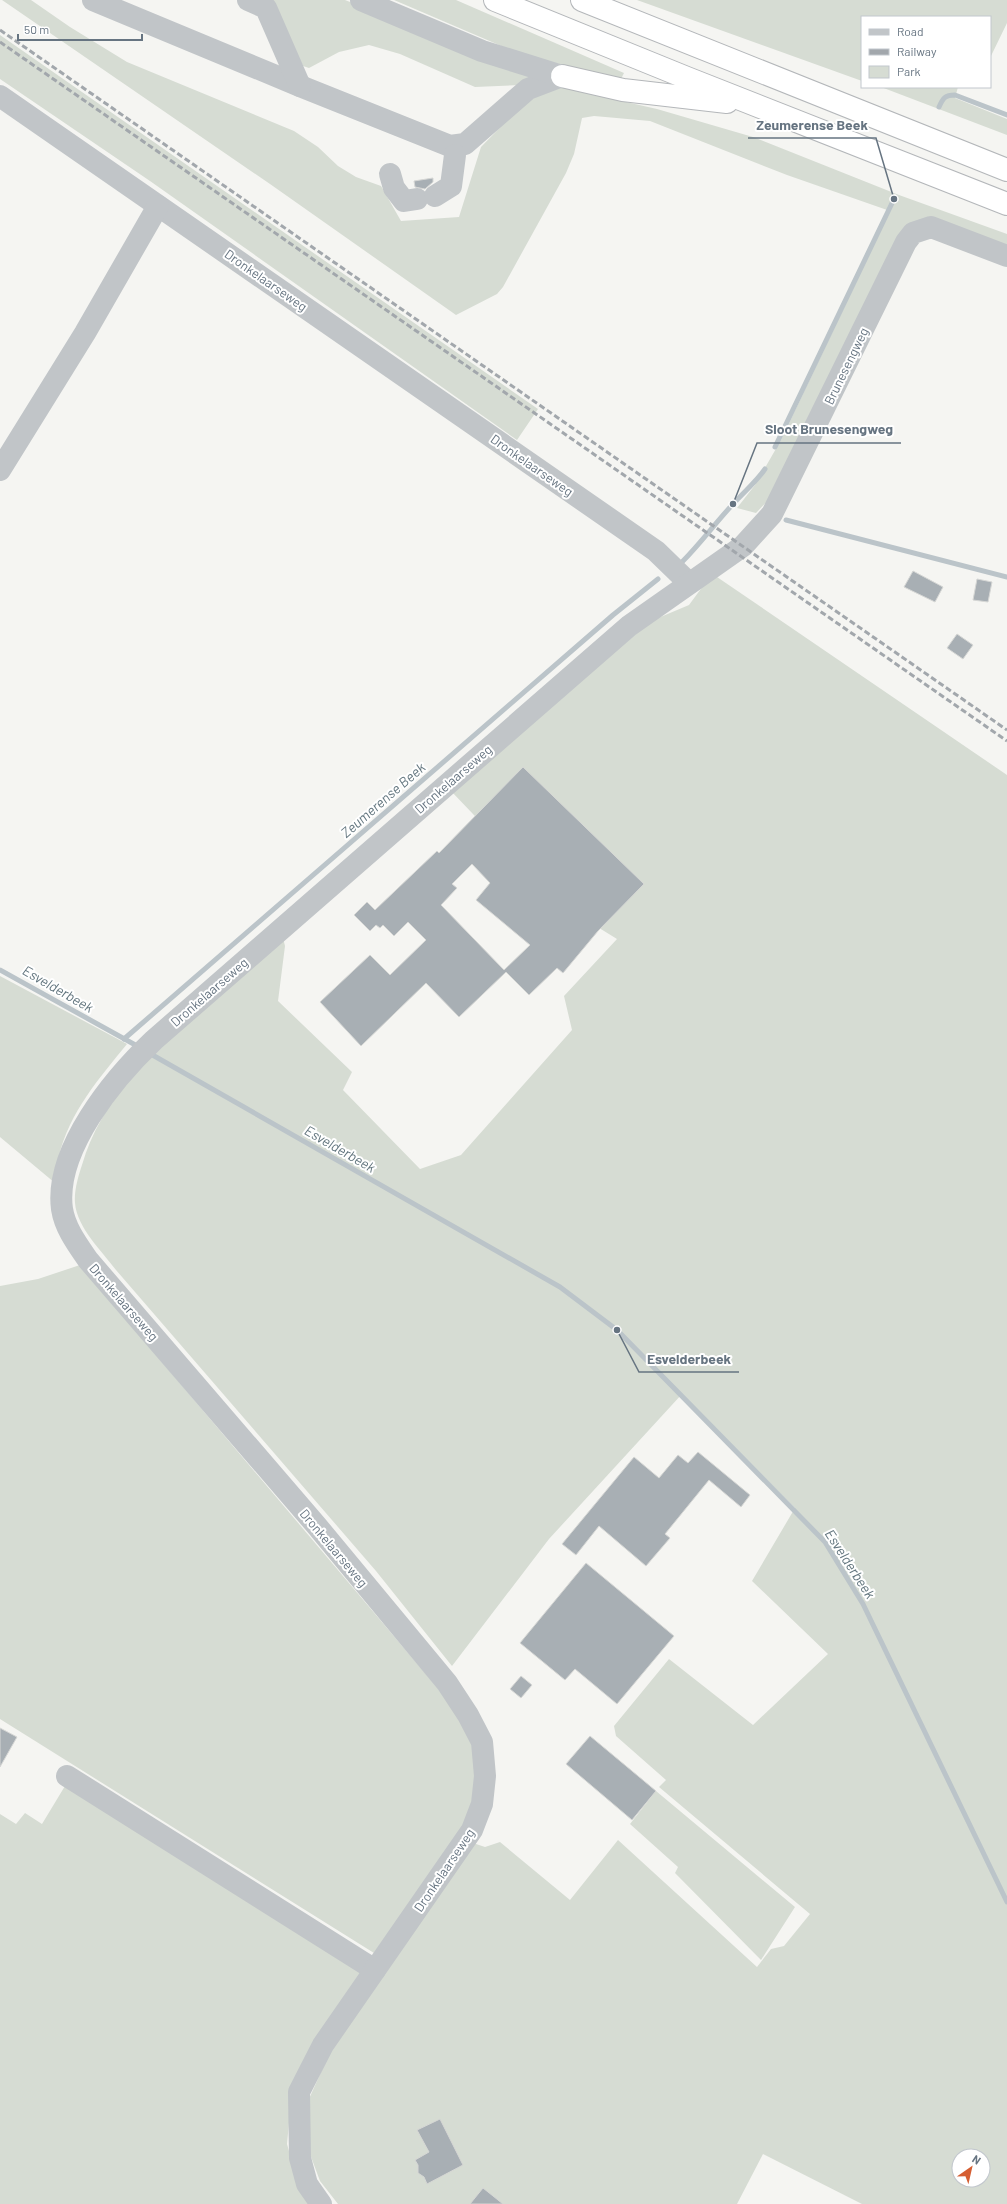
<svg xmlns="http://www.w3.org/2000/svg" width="1007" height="2204" font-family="Barlow,sans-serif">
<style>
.green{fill:#d6dcd3;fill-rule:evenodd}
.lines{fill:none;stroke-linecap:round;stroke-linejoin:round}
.stream{stroke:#bbc4c9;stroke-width:5}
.building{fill:#a8afb4;stroke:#d6d7d5;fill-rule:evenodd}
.highway-casing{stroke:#b4b7ba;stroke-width:24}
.minor{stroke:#c1c5c8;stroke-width:22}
.highway{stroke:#fff;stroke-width:22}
.rail{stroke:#a2a7ac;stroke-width:3;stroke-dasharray:6 3;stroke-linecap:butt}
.labels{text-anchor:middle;stroke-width:4;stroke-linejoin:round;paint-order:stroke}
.street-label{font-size:13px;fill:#667481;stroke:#fff}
.water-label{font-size:14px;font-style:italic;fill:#62757e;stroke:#fff}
.leader{fill:none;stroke:#667481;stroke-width:1.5}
.callout-dot{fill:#667481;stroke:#fff;stroke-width:1.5}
.callout-label{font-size:14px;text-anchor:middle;font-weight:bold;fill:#667481;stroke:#fff;stroke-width:4;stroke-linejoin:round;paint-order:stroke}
</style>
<rect width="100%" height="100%" fill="#f5f5f2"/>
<g class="green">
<path d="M2,0H31L70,27L127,62L294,131L318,147L338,166L356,177L381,186L401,221L459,217L481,147L525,102L561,85L592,89L626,102L657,109L753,137L899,195L1007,234V249L917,222L772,496L756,513L737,508L755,485L781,440L890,211L787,175L650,121L594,116L582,118L574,154L566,173L503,287L497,294L456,315L270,184Z"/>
<path d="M273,0H345L534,75L520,85L475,87L400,54L369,45L339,52L309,68L303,66L291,43Z"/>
<path d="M394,0H456L624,73L621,79L522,55Z"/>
<path d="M637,0H1007V23L990,58V17H862V81Z"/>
<path d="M0,35L538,409L517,440L150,181L0,79Z"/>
<path d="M881,87H958L955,98L1007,119V135Z"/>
<path d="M717,577L1007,775V2204H862L763,2154L737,2204H338L320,2181L307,2146L308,2101L337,2037L473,1843L485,1847L500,1842L570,1900L618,1840L757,1967L771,1949L784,1946L810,1914L659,1787L666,1780L616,1736L614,1726L669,1659L753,1725L828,1654L752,1581L795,1508L682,1394L549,1539L452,1666L376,1571L116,1270C102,1251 77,1228 75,1203C74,1191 78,1177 82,1165C102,1098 148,1057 199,1013C227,988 255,963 283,938L285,946L278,1001L352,1072L343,1090L420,1169L461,1155L572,1030L564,996L617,939L557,902L451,791L651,621L689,605L703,586ZM959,2156H983V2180H959Z"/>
<path d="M0,976L127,1044C100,1077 69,1113 59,1156C57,1165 57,1174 55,1183L0,1137Z"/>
<path d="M80,1265L447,1699L473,1739L478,1770L474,1796L463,1827L374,1953L0,1719V1286L38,1279Z"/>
<path d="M65,1786L362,1971L292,2090L287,2144L294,2169L316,2204H0V1814L16,1824L25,1813L42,1824Z"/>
<path d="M656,1791L795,1907L761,1960L675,1873L678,1867L630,1824Z"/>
</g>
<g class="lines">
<g class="stream">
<path d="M939,107C943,98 945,95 955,95L1007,115"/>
<path d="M775,447L894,199"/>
<path d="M786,520L1007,577"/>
<path d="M682,562C701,543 716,522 734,503C745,491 756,482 765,469"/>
<path d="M0,970L139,1047"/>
<path d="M124,1039L613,615L658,579"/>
<path d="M149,1053L560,1287L617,1330L825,1542L863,1604L1007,1902"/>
</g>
</g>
<g class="building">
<path d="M433,178V182L425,189L415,187L414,181Z"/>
<path d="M913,571L943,587L935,602L904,587Z"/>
<path d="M977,579L992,582L988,602L973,600Z"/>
<path d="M957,634L973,645L963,659L947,648Z"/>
<path d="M523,767L644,884L598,931L563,973L557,968L529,995L506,972L459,1017L426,983L361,1046L320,1002L370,955L390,975L426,940L408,922L394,936L383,925L380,928L376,925L370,931L354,915L367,902L375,910L437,851L439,853ZM472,864L490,883L476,900L530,945L504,970L441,905L457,888L452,884Z"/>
<path d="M698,1452L750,1495L741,1507L709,1480L665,1534L670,1538L646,1566L599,1526L576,1555L562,1544L634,1457L659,1478L678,1455L688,1463Z"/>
<path d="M586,1563L674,1636L617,1704L575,1669L565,1680L520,1643Z"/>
<path d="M521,1676L532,1685L521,1698L510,1689Z"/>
<path d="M0,1728L17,1737L0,1767Z"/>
<path d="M590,1736L656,1791L632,1820L566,1764Z"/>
<path d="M440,2119L463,2165L427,2184L424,2177L418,2173V2165L415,2160L429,2152L417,2130Z"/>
<path d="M483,2188L503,2204H470Z"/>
</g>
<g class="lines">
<defs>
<g id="highway">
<path d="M495,0L687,78L1007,204"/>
<path d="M582,0L1007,170"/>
<path d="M562,76L623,90L727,102"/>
</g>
</defs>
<use href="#highway" class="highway-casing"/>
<g class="minor">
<path d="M93,0L300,86L450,146L465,144L528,89L562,76"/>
<path d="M248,0L266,8L300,86"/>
<path d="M361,0L482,51L562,76"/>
<path d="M0,96L656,551L689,583"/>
<path d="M390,174L394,188L404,201L417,199"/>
<path d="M435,196L451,186L455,155"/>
<path d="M0,470L85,333L158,206"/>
<path d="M67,1776L375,1970"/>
<path d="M321,2204L307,2184L300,2158L299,2092L323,2045L472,1830L482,1804L485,1776L482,1742L468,1715L447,1683L316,1525L88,1260C77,1244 65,1228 62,1209C54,1150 114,1078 154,1040L629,626L743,546L772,514L906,242L913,233L931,227L1007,256"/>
</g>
<use href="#highway" class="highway"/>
<g class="rail">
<path d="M0,30L1007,730"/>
<path d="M0,42L1007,741"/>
</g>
</g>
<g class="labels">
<g class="street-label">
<text transform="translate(266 280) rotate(35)" y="5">Dronkelaarseweg</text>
<text transform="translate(846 366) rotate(-64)" y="5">Brunesengweg</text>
<text transform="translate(532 465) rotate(35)" y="5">Dronkelaarseweg</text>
<text transform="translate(453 779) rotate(-41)" y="5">Dronkelaarseweg</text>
<text transform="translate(209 992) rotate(-41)" y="5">Dronkelaarseweg</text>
<text transform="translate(124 1302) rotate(49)" y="5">Dronkelaarseweg</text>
<text transform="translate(334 1548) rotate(50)" y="5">Dronkelaarseweg</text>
<text transform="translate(444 1870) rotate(-56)" y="5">Dronkelaarseweg</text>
</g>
<g class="water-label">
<text transform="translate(383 800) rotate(-41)" y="5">Zeumerense Beek</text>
<text transform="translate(58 989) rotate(30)" y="5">Esvelderbeek</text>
<text transform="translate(340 1149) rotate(30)" y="5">Esvelderbeek</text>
<text transform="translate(850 1564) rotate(57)" y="5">Esvelderbeek</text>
</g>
</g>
<path class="leader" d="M894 199L876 138H748M733 504L757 443H901M617 1330L639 1372H739"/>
<g class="callout-dot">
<circle cx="894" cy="199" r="4"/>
<circle cx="733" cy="504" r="4"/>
<circle cx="617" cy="1330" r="4"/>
</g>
<g class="callout-label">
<text x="812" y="130">Zeumerense Beek</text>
<text x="829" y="434">Sloot Brunesengweg</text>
<text x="689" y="1364">Esvelderbeek</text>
</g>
<rect x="861" y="16" width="130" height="72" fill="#ffffff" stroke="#c2c7cd"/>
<rect x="869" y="29" width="20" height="6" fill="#c1c5c8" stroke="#c2c7cd"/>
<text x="897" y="36" font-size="12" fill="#667481">Road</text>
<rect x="869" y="49" width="20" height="6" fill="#a2a7ac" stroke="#c2c7cd"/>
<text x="897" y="56" font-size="12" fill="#667481">Railway</text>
<rect x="869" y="66" width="20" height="12" fill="#d6dcd3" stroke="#c2c7cd"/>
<text x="897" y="76" font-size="12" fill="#667481">Park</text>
<g transform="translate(971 2168) rotate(34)"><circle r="19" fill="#ffffff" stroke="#c2c7cd"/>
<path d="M0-3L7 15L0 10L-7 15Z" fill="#d55e32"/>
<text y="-6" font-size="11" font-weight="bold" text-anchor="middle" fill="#667481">N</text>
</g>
<path d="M18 34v6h124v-6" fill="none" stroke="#667481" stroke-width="2"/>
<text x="24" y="34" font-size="12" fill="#667481" stroke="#ffffff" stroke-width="3" paint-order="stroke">50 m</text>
</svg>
